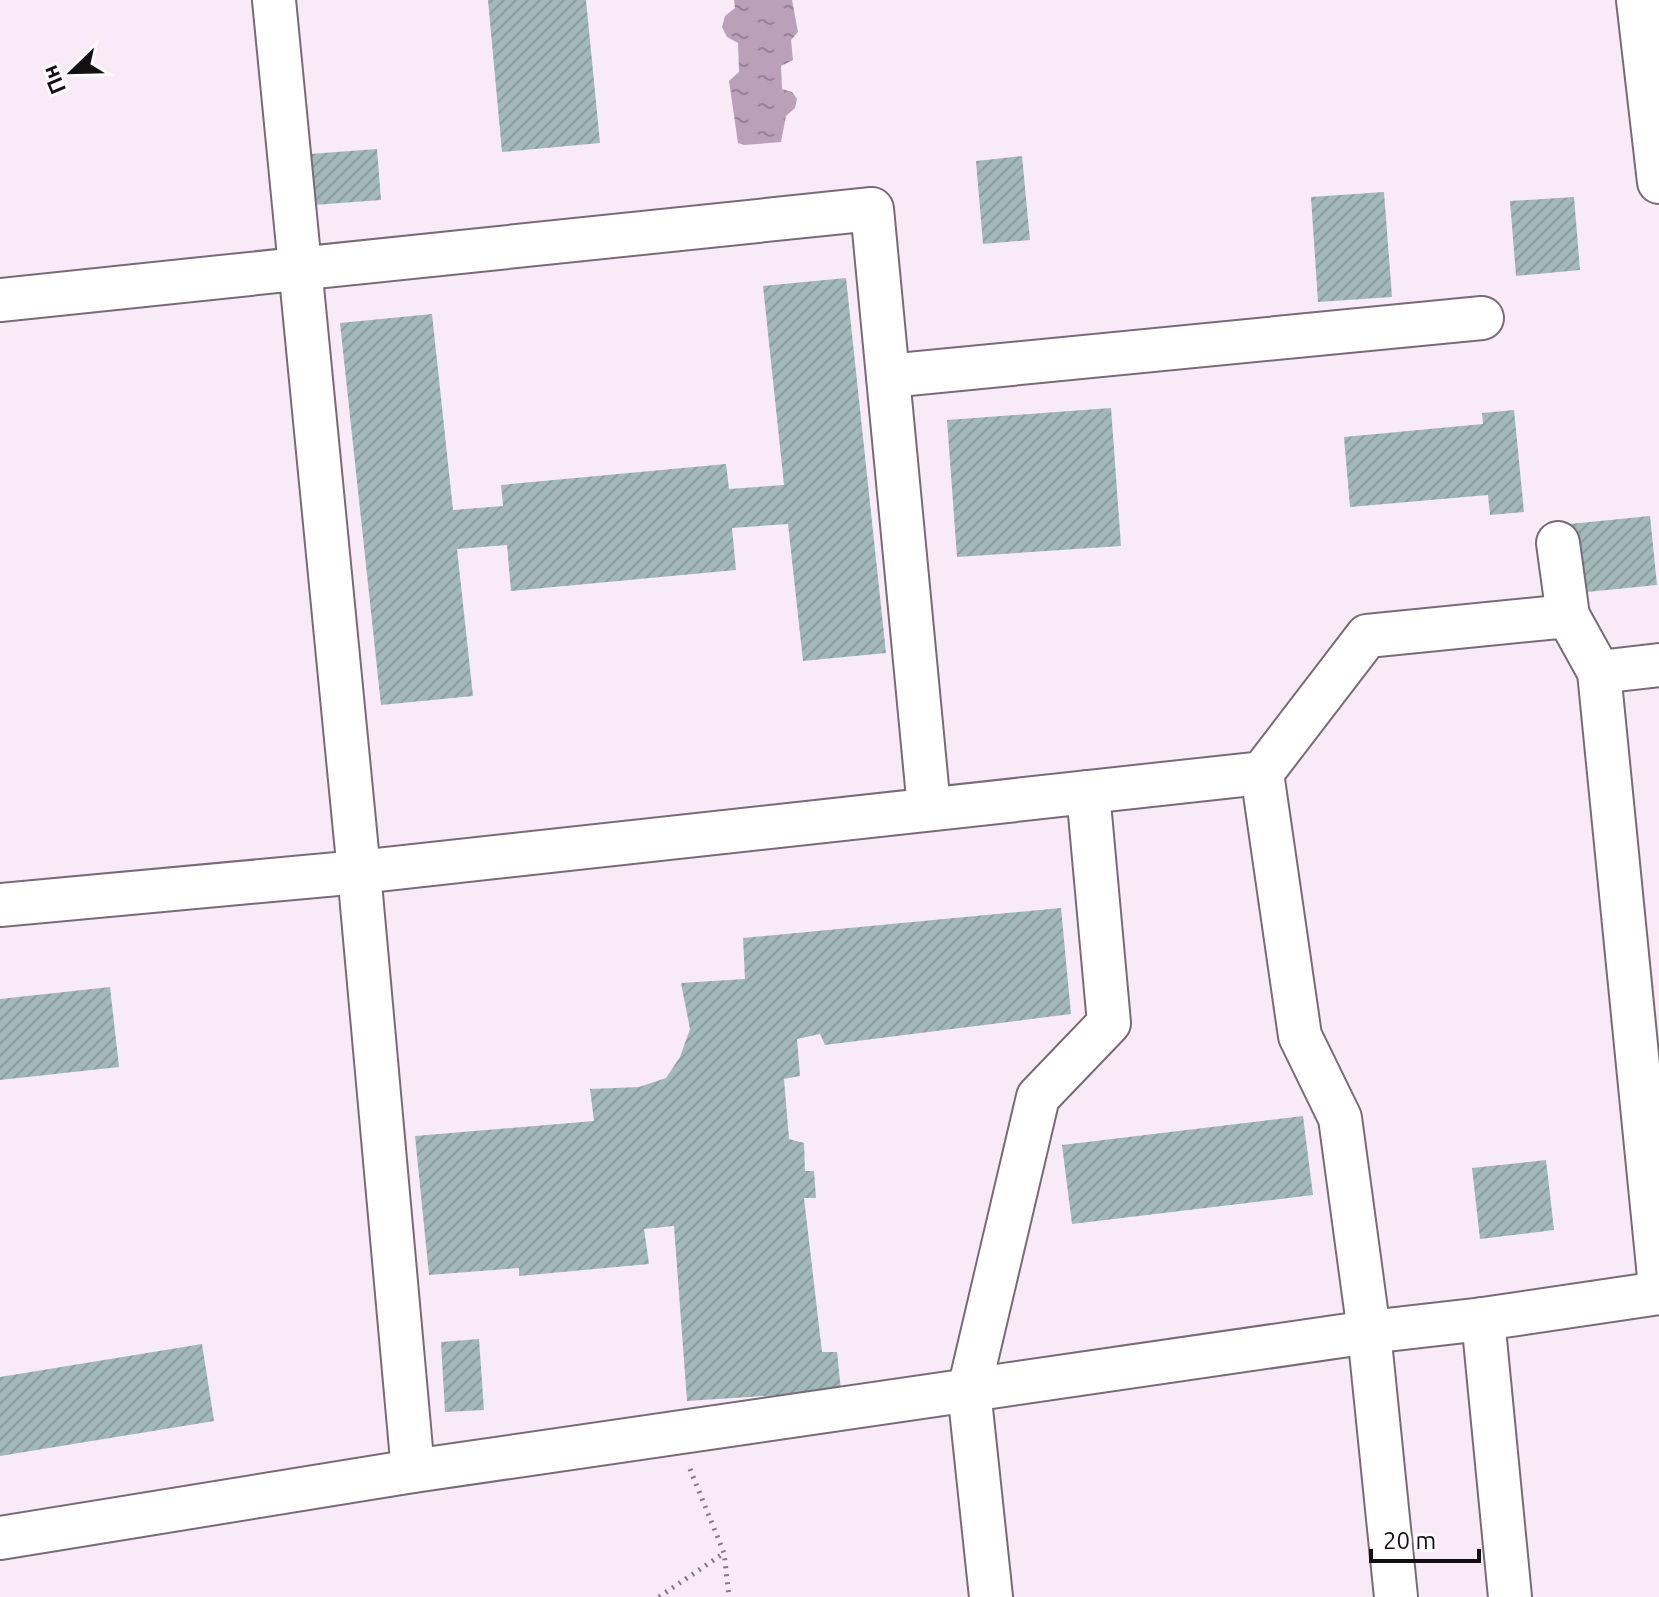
<svg xmlns="http://www.w3.org/2000/svg" width="1659" height="1597" font-family="Ubuntu,sans-serif">
<style>
.water{fill:url(#water-ripples)}
.building{fill:url(#building-hatch)}
.lines{fill:none;stroke-linecap:round;stroke-linejoin:round}
.minor-casing{stroke:#776b76;stroke-width:46}
.path{stroke:#857b84;stroke-width:5;stroke-dasharray:2 6;stroke-linecap:butt}
.minor{stroke:#fff;stroke-width:42}
</style>
<defs>
<pattern id="water-ripples" width="26" height="14" patternUnits="userSpaceOnUse" patternTransform="scale(2)"><rect width="26" height="14" fill="#bba0b9"/><path d="M2 4q2-2 4 0t4 0M15 11q2-2 4 0t4 0" fill="none" stroke="#978195"/></pattern>
<pattern id="building-hatch" width="6" height="6" patternUnits="userSpaceOnUse" patternTransform="scale(2)"><rect width="6" height="6" fill="#a3b9b9"/><path d="M-1 1l2-2M0 6l6-6M5 7l2-2" fill="none" stroke="#8b9e9e"/></pattern>
</defs>
<rect width="100%" height="100%" fill="#f9eaf7"/>
<path class="water" d="M734,0H792L798,32L791,40L793,60L781,66L782,89L792,92L797,99L795,108L786,116L781,142L744,145L738,143L729,81L739,72L738,43L727,37L722,27L725,16L735,8Z"/>
<g class="building">
<path d="M488,0H586L600,143L502,152Z"/>
<path d="M377,149L381,200L314,205L310,154Z"/>
<path d="M1022,156L1030,240L983,244L976,161Z"/>
<path d="M1384,192L1392,297L1318,302L1311,197Z"/>
<path d="M1574,197L1580,270L1516,276L1510,201Z"/>
<path d="M846,278L886,653L803,661L788,524L732,528L736,570L511,591L507,545L457,549L473,696L381,705L340,323L432,314L453,510L503,506L501,485L726,464L729,489L784,485L763,286Z"/>
<path d="M1111,408L1121,546L957,557L947,420Z"/>
<path d="M1514,410L1524,512L1490,515L1488,495L1350,507L1344,437L1483,424L1482,413Z"/>
<path d="M1650,516L1657,585L1577,593L1570,524Z"/>
<path d="M1061,908L1071,1014L825,1045L820,1034L797,1039L800,1076L784,1079L789,1139L804,1143L805,1171H814L816,1198H804L822,1352H837L841,1391L687,1401L674,1226L644,1229L649,1264L519,1276V1268L429,1275L415,1136L594,1121L590,1089L639,1087L666,1078L680,1057L690,1029L681,983L745,979L743,938Z"/>
<path d="M110,987L119,1067L0,1080V999Z"/>
<path d="M1303,1116L1313,1195L1072,1224L1062,1145Z"/>
<path d="M1546,1160L1554,1230L1480,1239L1472,1168Z"/>
<path d="M479,1339L484,1410L445,1412L441,1342Z"/>
<path d="M202,1344L214,1421L0,1456V1377Z"/>
</g>
<g class="lines">
<defs>
<g id="minor">
<path d="M274,0L359,872L413,1471"/>
<path d="M1638,0L1659,182"/>
<path d="M0,300L872,209L929,808"/>
<path d="M888,376L1482,318"/>
<path d="M1558,543L1568,616L1599,672L1659,1277"/>
<path d="M1599,672L1659,665"/>
<path d="M1262,773L1300,1036L1340,1118L1369,1332L1396,1597"/>
<path d="M0,905L359,872L1262,773L1367,636L1568,616"/>
<path d="M1483,1319L1510,1597"/>
<path d="M0,1538L413,1471L1369,1332L1483,1319L1659,1293"/>
<path d="M991,1597L969,1390L1038,1097L1109,1023L1088,792"/>
</g>
</defs>
<use href="#minor" class="minor-casing"/>
<g class="path">
<path d="M690,1469L724,1553L729,1597"/>
<path d="M659,1597L724,1553"/>
</g>
<use href="#minor" class="minor"/>
</g>
<g transform="translate(72 72) rotate(247)" stroke="#fefbfe" stroke-width="6" paint-order="stroke">
<path d="M0-6L14 30L0 20L-14 30Z" fill="#140f13"/>
<text y="-12" font-size="22" font-weight="bold" text-anchor="middle" fill="#140f13">Пн</text>
</g>
<path d="M1371 1549v12h108v-12" fill="none" stroke="#140f13" stroke-width="4"/>
<text x="1383" y="1549" font-size="24" fill="#140f13" stroke="#fefbfe" stroke-width="6" paint-order="stroke">20 m</text>
</svg>
